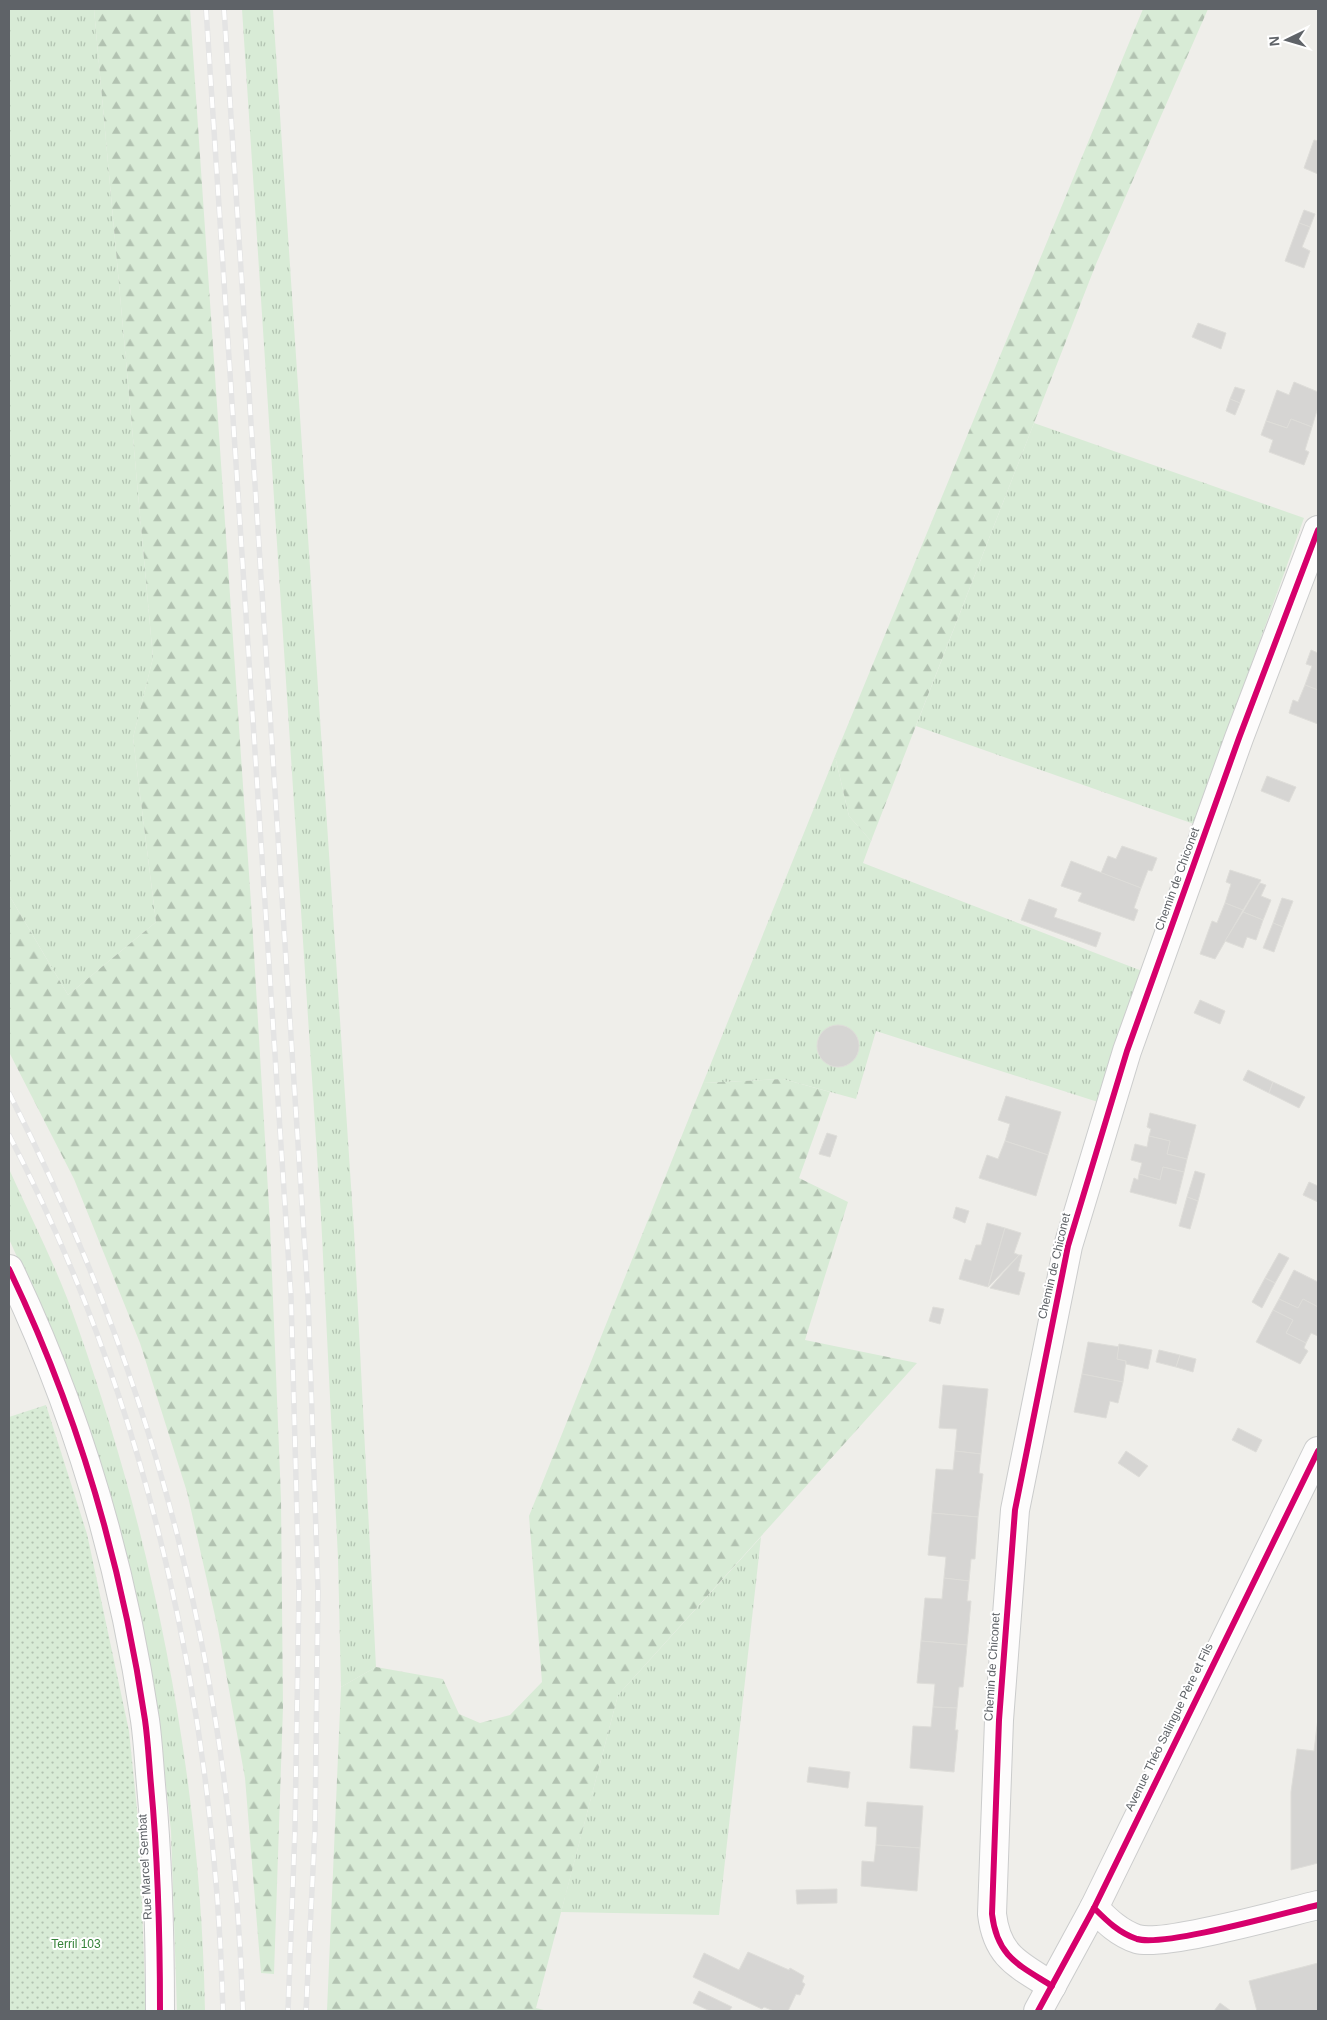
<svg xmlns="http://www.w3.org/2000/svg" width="1327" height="2020" font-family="Helvetica,sans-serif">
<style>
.grass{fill:url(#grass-tufts)}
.forest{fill:url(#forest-firs)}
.park{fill:url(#park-dots)}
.building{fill:#d6d5d3;stroke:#deddd9}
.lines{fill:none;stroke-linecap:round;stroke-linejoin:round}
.minor-casing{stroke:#cbcccc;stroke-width:30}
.tertiary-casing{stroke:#cbcccc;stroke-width:30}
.minor{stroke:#fdfcfc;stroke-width:28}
.tertiary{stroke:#fdfcfc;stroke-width:28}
.rail-casing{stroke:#e4e4e4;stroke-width:5.5}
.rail{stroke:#fff;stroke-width:4;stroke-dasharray:11;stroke-linecap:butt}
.cycleway-casing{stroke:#fff;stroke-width:9}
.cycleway{stroke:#d6006c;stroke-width:6}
.labels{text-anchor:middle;stroke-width:4;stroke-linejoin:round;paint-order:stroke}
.street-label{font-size:12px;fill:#5f6368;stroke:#fff}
.park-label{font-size:12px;fill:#348238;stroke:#fff}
</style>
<defs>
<pattern id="grass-tufts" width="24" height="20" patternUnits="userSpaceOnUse" patternTransform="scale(1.25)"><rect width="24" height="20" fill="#d8ebd6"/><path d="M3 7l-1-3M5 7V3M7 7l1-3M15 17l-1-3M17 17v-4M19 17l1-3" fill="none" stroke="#b2c2b1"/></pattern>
<pattern id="forest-firs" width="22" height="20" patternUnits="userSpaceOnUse" patternTransform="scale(1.25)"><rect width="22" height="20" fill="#d8ebd6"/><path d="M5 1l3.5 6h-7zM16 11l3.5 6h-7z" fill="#b2c2b1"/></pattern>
<pattern id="park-dots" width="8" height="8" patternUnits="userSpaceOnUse" patternTransform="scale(1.25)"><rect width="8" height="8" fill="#d8ebd6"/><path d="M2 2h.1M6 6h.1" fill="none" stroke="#b2c2b1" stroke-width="1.8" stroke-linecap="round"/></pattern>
</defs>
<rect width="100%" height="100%" fill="#efeeea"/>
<g class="grass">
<path d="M9,9H94L153,658L133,738L156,922L68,995L9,895Z"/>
<path d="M242,9H273L354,1231L376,1667L341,1687L338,1558L321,1216Z"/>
<path d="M1034,423L1304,518L1194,824L916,726Z"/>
<path d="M835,756L849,816L871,841L863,863L1142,971L1098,1102L876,1031L856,1099L783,1079L703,1083Z"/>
<path d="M9,1169C32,1220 59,1272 77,1325C155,1545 201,1778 205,2011H177L171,1831L158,1713L118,1525L73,1382L9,1239Z"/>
<path d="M761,1537L719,1915L561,1912L618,1695Z"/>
</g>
<g class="forest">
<path d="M94,9H190L251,903L270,1224L281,1499L283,1707L274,1974L261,1973L245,1778L218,1629L187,1492L140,1343L74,1179L9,1052V895L68,995L156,922L133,738L153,658Z"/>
<path d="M1143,9H1208L1096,264L871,841L849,816L835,756Z"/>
<path d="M783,1079L830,1092L799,1178L848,1202L805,1340L917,1363L618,1695L536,2008L548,2011H327L341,1687L376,1667L443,1679L459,1714L480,1723L510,1715L542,1682L529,1516L703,1083Z"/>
</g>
<path class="park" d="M46,1405L87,1534L129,1731L139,1829L146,2011H9V1417Z"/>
<g class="building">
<path d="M1314,140L1318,141V174L1304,168Z"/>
<path d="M1304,210L1315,214L1310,227L1299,223Z"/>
<path d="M1299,223L1310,227L1302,247L1310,251L1304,268L1285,261Z"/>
<path d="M1198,323L1226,333L1221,349L1192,337Z"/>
<path d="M1294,382L1318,392V407L1312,427L1291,419L1287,428L1266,421L1277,390L1289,395Z"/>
<path d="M1235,387L1245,390L1240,403L1230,399Z"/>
<path d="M1230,399L1240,403L1235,415L1226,411Z"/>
<path d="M1291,419L1312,427L1305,450L1309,452L1304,465L1269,452L1273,440L1261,435L1266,421L1287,428Z"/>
<path d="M1311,650L1318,653V690L1305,685L1312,666L1306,664Z"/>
<path d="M1305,685L1318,690V724L1289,713L1293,700L1298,702Z"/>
<path d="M1267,776L1296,787L1289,802L1261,791Z"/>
<path d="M1122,846L1157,858L1152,871L1148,870L1141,888L1101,873L1108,856L1116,859Z"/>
<path d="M1071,861L1141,888L1134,908L1138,910L1134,921L1078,901L1082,893L1061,886Z"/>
<path d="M1230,870L1261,880L1243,910L1225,903L1231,884L1226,882Z"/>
<path d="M1260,883L1266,885L1261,896L1271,900L1263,920L1243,912Z"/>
<path d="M1282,898L1293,901L1283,927L1273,923Z"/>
<path d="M1029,899L1057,909L1054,917L1101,933L1096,947L1021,920Z"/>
<path d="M1225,903L1243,910L1215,959L1200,954L1212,921L1217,923Z"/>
<path d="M1243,912L1263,920L1256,940L1247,937L1243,948L1225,941Z"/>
<path d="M1273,923L1283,927L1274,952L1263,948Z"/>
<path d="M1200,1000L1225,1011L1220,1024L1194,1013Z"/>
<circle cx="838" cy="1046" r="21"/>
<path d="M1248,1070L1273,1082L1269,1093L1243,1080Z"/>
<path d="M1273,1082L1305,1097L1299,1108L1269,1093Z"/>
<path d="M1006,1096L1061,1112L1048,1155L1005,1141L1010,1124L998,1120Z"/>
<path d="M1150,1113L1196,1125L1187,1159L1167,1154L1170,1141L1149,1136L1151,1129L1147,1127Z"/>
<path d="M827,1133L837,1136L830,1157L819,1154Z"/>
<path d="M1149,1136L1170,1141L1167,1154L1187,1159L1184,1172L1163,1167L1160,1180L1139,1174L1142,1163L1131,1160L1135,1144L1147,1147Z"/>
<path d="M1005,1141L1048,1155L1036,1196L979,1178L987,1155L998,1159Z"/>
<path d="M1163,1167L1184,1172L1176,1204L1130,1192L1134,1178L1138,1180L1139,1174L1160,1180Z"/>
<path d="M1195,1171L1205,1174L1198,1201L1187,1197Z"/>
<path d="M1309,1182L1318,1186V1202L1303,1195Z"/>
<path d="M1187,1197L1198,1201L1190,1229L1179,1226Z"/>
<path d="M956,1207L969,1211L965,1223L953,1218Z"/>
<path d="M987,1223L1005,1228L988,1287L959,1279L965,1259L971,1261L976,1245H981Z"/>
<path d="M1005,1228L1021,1233L1014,1253L1019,1255L988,1287Z"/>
<path d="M1279,1253L1289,1258L1275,1283L1265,1278Z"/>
<path d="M1019,1255H1022L1018,1271L1025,1273L1019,1295L990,1288Z"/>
<path d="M1294,1270L1318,1282V1307L1303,1299L1298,1308L1279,1299Z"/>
<path d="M1265,1278L1275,1283L1262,1308L1252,1302Z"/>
<path d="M1279,1299L1298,1308L1303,1299L1318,1307V1336L1311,1333L1306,1343L1286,1333L1293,1320L1273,1310Z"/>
<path d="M933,1307L944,1309L940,1324L929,1321Z"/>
<path d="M1273,1310L1293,1320L1286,1333L1306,1343L1304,1348L1308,1351L1300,1364L1256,1342Z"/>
<path d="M1088,1342L1120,1347L1117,1359L1126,1361L1123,1382L1082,1374Z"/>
<path d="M1119,1344L1152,1350L1148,1369L1126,1364V1361L1117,1359Z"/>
<path d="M1159,1350L1180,1355L1176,1367L1156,1362Z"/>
<path d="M1180,1355L1196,1359L1193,1372L1176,1367Z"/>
<path d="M1082,1374L1123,1382L1118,1403L1110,1401L1106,1418L1074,1412Z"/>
<path d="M943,1385L988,1389L981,1454L955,1451L957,1429L939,1428Z"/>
<path d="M1238,1428L1262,1440L1256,1452L1232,1440Z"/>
<path d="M955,1451L981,1454L979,1473L983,1474L978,1517L932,1513L936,1469L953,1470Z"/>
<path d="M1126,1451L1148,1466L1139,1477L1118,1463Z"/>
<path d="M932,1513L978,1517L975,1559H971L969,1581L944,1578L946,1557L928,1555Z"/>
<path d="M944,1578L969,1581L967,1601H971L967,1645L921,1641L925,1598L942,1599Z"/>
<path d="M921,1641L967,1645L963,1687H959L957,1708L933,1707L935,1684L917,1683Z"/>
<path d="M933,1707L957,1708L955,1730H958L954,1772L910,1768L913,1726L931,1727Z"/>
<path d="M1318,1718V1863L1291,1870V1792L1297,1749L1314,1751Z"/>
<path d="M809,1767L850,1772L848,1788L807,1782Z"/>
<path d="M867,1802L923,1806L920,1848L876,1845L877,1827L865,1826Z"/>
<path d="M876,1845L920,1848L917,1891L861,1886L862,1861L874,1862Z"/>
<path d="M837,1889V1903L797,1904L796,1890Z"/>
<path d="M748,1952L789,1970L790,1968L804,1976L802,1982L805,1984L800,1995L796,1994L788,2011H774L764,2007L762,2009L693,1977L704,1953L739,1970Z"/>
<path d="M1318,1963V2011H1257L1249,1981Z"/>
<path d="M699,1991L732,2007L729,2011H710L693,2003Z"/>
<path d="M1220,2003L1231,2011H1214Z"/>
</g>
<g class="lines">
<defs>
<g id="minor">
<path d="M1094,1908C1107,1921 1119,1933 1137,1939C1164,1947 1284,1913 1318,1905"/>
<path d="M1052,1986C1019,1965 997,1957 992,1914L999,1720L1015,1510L1068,1246L1127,1051L1239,738L1318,530"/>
</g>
<g id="tertiary">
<path d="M9,1269C77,1411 122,1565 145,1720C148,1741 149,1763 151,1785C158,1860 160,1936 160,2011"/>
<path d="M1038,2011L1094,1908L1318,1451"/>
</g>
</defs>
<use href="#minor" class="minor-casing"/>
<use href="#tertiary" class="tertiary-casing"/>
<use href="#minor" class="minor"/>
<use href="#tertiary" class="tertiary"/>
<defs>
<g id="rail">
<path d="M206,9L291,1297L299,1589L295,1829L288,2011"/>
<path d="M224,9L308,1297L318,1590L315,1829L306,2011"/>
<path d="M9,1093C159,1386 232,1682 243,2011"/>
<path d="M9,1135C149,1404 215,1710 223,2011"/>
</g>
</defs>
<use href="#rail" class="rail-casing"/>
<use href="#rail" class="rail"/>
<defs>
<g id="cycleway">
<path d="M9,1269C77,1411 122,1565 145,1720C148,1741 149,1763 151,1785C158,1860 160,1936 160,2011"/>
<path d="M1094,1908C1107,1921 1119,1933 1137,1939C1164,1947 1284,1913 1318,1905"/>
<path d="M1052,1986C1019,1965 997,1957 992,1914L999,1720L1015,1510L1068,1246L1127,1051L1239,738L1318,530"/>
<path d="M1038,2011L1094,1908L1318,1451"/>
</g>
</defs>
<use href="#cycleway" class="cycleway-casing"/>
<use href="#cycleway" class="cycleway"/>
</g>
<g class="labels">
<g class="street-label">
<text transform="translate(1177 879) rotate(-70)" y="4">Chemin de Chiconet</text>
<text transform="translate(1054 1266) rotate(-77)" y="4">Chemin de Chiconet</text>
<text transform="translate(992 1667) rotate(-86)" y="4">Chemin de Chiconet</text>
<text transform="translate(1169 1727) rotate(-64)" y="4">Avenue Théo Salingue Père et Fils</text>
<text transform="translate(145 1867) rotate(-93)" y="4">Rue Marcel Sembat</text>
</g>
<g class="park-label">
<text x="76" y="1948">Terril 103</text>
</g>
</g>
<rect width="1327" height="2020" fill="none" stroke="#5f6368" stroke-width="20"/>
<g transform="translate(1287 40) rotate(265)" stroke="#ffffff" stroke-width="4" paint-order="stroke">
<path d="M0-4L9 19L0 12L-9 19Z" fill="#5f6368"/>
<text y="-8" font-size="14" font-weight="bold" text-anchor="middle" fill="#5f6368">N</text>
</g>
</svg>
